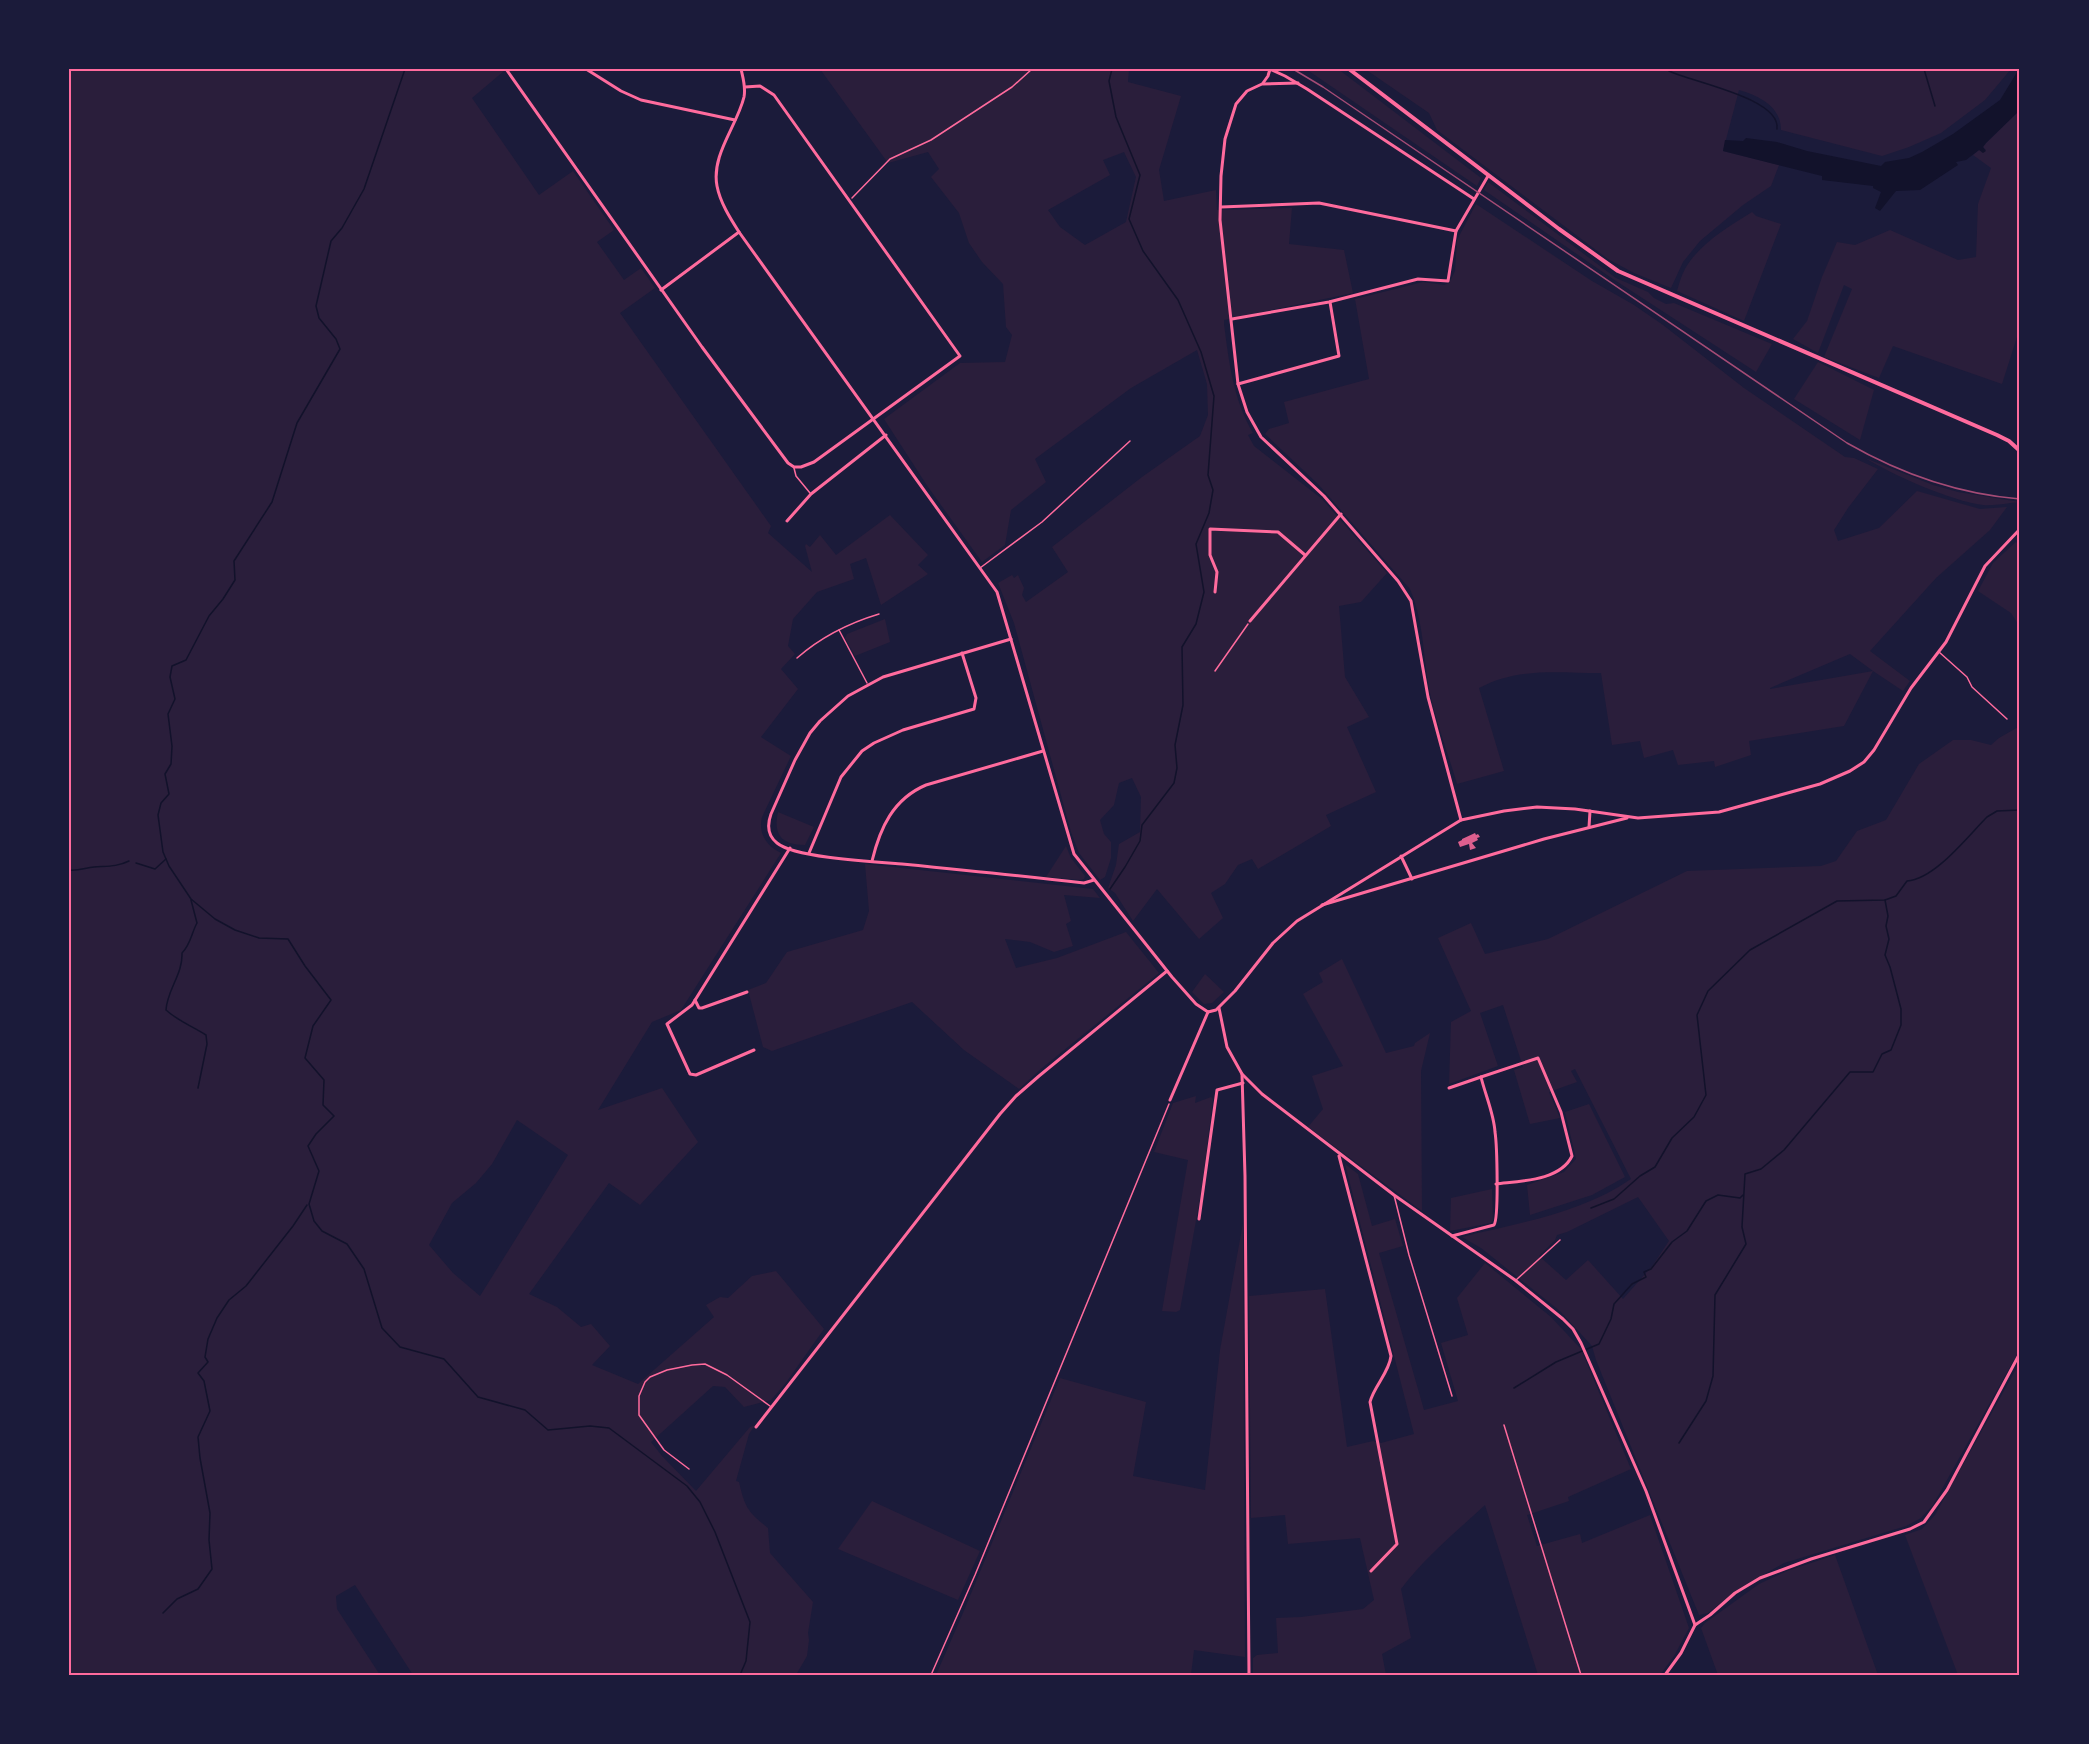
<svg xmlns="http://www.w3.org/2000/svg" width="2089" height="1744" font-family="Ubuntu,sans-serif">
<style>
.green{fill:#2a1e3b;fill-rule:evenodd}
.water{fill:#12122b}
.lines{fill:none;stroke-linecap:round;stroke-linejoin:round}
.stream{stroke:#12122b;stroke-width:1.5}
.building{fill:#dd5f8e}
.path{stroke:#ff6b9d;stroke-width:1.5}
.service{stroke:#ff6b9d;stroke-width:1.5}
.minor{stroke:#ff6b9d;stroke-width:3}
.tertiary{stroke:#ff6b9d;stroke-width:4}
.rail{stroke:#a44b75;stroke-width:1.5}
.neatline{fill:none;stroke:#ff6b9d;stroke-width:2}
</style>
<rect width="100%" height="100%" fill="#1b1b3a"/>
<g class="green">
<path d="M69,69H503L504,71L472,98L539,195L573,171L614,230L597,242L624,280L641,268L655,288L620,313L771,526L768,533L812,572L805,546L806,544L810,547L820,535L836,555L890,515L928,555L918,565L928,574L881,605L866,558L850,564L854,579L817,592L793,619L788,646L795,654L781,669L798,689L761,737L791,756L762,817C758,833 766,846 781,853L681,1010L652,1022L598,1110L662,1088L698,1142L640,1205L609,1183L529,1294L557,1307L581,1327L591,1324L610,1346L592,1365L638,1384L714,1317L706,1305L720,1297L728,1298L752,1276L776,1271L824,1329L785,1384L771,1400L744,1407L725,1387L713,1386L651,1442L662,1456L696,1491L750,1427L755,1425L749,1434L736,1481L739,1482C745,1508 748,1512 768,1528L770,1553L813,1602L808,1633L809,1640L807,1656L796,1675H413L355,1585L336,1596L337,1609L380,1675H69ZM517,1120L568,1155L480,1296L453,1273L429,1245L452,1203L476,1183L492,1164Z"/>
<path d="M820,69H1129L1128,82L1181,96L1159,170L1164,201L1216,190L1217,210L1292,208L1289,244L1344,250L1353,293L1224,320V324C1229,362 1233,399 1253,433L1248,435L1254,446L1322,499L1387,573L1361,602L1339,606L1345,677L1369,717L1347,727L1376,792L1326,815L1331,826L1258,869L1252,859L1238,865L1225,884L1211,893L1223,918L1199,939L1157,889L1133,921L1115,893L1108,888L1116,865L1119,844L1140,832L1141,797L1132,778L1119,783L1114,805L1100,820L1104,834L1111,842V858L1105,877L1100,880L1079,853L1071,832L1014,623L998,583L1012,575L1014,578L1018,575L1024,588L1022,595L1026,602L1068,572L1052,547L1142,477L1200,436L1208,415L1207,384L1197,350L1131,388L1035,459L1046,482L1011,510L1005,545L982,562L928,487L884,419L960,363L1005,362L1012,335L1006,327L1003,284L982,262L969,243L959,213L931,177L939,169L928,152L888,163ZM1124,152L1136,177L1126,222L1085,245L1060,227L1048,210L1110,175L1103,160Z"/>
<path d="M1306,69H1338L1481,178L1477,186Z"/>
<path d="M1365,69H2011L1985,100L1941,133L1909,147L1882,156L1781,130C1781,106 1759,96 1739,90L1723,151L1779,165L1771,186L1743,205L1700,241L1683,262L1671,288L1634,273L1608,259L1437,130L1429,113Z"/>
<path d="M2020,110V336L2017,337L2002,384L1893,346L1879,378L1824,357L1852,289L1844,285L1818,353L1793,339L1807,321L1822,277L1837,242L1855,245L1890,230L1958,260L1976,257L1978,204L1991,168L1973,155L1979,150H1986L1983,147L1986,143Z"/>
<path d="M1488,182L1616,278L1648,292L1654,298L1666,304L1674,303L1772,344L1756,372L1610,277L1484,190Z"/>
<path d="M1476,204L1592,281L1634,305L1663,325L1744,388L1845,457L1854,458L1878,469L1848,508L1834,530L1838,541L1879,528L1917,491L1980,509L2007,507L1990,530L1936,578L1870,651L1910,681L1903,691L1873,671L1844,726L1749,741L1751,755L1715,767L1714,761L1678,765L1673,750L1644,758L1640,741L1612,745L1601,673C1557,673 1518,667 1479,688L1504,771L1457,784C1447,749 1432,713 1427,676C1423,647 1422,617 1410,589L1318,484L1265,434L1269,429L1289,423L1284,402L1369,379L1355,299L1423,282L1444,285L1449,283L1455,271L1457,240ZM1850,654L1873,671L1770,689V688Z"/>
<path d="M1752,212L1756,216L1781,224L1744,321L1677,291C1679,284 1681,276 1685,269C1699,244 1728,227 1752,212Z"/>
<path d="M1818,362L1874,390L1860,440L1794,399Z"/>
<path d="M1865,458L1933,485L1958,492L2020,502C2008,503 1995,506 1983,505C1951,501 1893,475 1865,458Z"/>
<path d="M2016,542L2020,546V627L2011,613L1978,591L1993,563Z"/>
<path d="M885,619L890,642L855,656L845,638L847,634Z"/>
<path d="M2020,726V1349L1933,1505L1921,1518L1906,1526L1784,1563L1740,1588L1708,1613L1699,1615L1596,1360L1592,1346L1560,1311L1481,1248L1462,1237C1519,1223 1582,1213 1631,1179L1575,1069L1571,1071L1577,1082L1549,1092L1560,1118L1530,1124L1514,1070L1523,1067L1503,1005L1480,1013L1498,1066L1449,1084L1451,1022L1471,1011L1438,938L1471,923L1485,954L1548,939L1687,871L1821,866L1836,861L1857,831L1886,820L1919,764L1953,740H1971L1991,745L1999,738ZM1638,1197L1669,1241L1653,1265L1623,1299L1588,1260L1566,1280L1539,1256L1555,1240L1557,1235L1567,1232Z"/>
<path d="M778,812L814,827L805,845C781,845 773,834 778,812Z"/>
<path d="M1066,846L1071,858L1085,876L1084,879L1081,880L1046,877Z"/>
<path d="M865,864L1093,889L1100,898L1064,895L1071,921L1066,924L1073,946L1054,952L1030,942L1005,939L1016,968L1057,958L1126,932L1159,973L1042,1068L1019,1089L964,1050L912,1002L772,1051L763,1047L748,990L766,983L787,952L863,930L869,911Z"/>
<path d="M1342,959L1386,1053L1414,1046L1415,1043L1430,1033L1421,1071L1422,1211L1308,1127L1323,1109L1312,1076L1343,1066L1303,994L1323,982L1319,973Z"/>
<path d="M1205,974L1224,992L1212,1003L1204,1004L1192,992Z"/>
<path d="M1196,1096L1195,1103L1211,1097L1213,1099L1202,1187L1180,1310L1176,1312L1162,1311L1188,1160L1154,1152L1173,1103Z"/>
<path d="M1589,1104L1625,1177L1592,1195L1530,1215L1527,1185L1564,1172L1576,1159L1565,1112Z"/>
<path d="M1345,1164L1358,1174L1372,1226L1395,1219L1403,1246L1379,1253L1424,1410L1458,1401L1441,1343L1468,1335L1457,1298L1485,1263L1551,1317L1581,1349L1631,1469L1568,1497L1569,1501L1527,1515L1537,1546L1580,1534L1582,1543L1650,1515L1689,1628L1674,1656L1660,1675H1538L1485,1505C1456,1532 1425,1557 1401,1589L1411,1638L1382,1654L1386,1675H1253V1658L1257,1655L1278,1653L1276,1618L1301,1617L1363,1609L1374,1600L1360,1538L1288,1544L1285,1515L1251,1518L1249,1296L1325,1289L1347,1447L1373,1441L1381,1443L1414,1434Z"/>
<path d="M1492,1189L1493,1220L1491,1223L1450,1231L1451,1198Z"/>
<path d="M1243,1223L1245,1657L1194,1650L1191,1675H936L963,1613L1060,1378L1146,1402L1133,1476L1205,1490L1220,1350Z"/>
<path d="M2020,1362V1675H1958L1905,1535L1922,1529L1935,1515Z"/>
<path d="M872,1501L980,1551L958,1600L838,1549Z"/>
<path d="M1835,1555L1878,1675H1718L1701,1628L1705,1623L1759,1584L1787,1571Z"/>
</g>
<path class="water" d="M2019,69L2020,110L1986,143L1983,147L1986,151L1983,153L1979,150L1966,160L1956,162L1958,165L1920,190L1896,191L1880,211L1875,208L1881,192L1873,188V186L1822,180V176L1723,151L1725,140L1743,141L1746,138L1777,142L1807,151L1881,166L1885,162L1909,158L1922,152L1953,134L2000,100Z"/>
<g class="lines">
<g class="stream">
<path d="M405,69L364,189L342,228L331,241L316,306L319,318L336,339L340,349L297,423L272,502L234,561L235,580L223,599L209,616L186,660L172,666L170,677L175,699L168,714L172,746L171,764L165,774L169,794L161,803L158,815L163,852L169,866L191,899L215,919L235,930L259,938L288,939L305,966L331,1000L313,1026L305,1058L324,1080L323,1105L334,1116L316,1134L308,1146L319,1171L309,1204L314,1221L322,1231L347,1244L364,1269L382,1328L400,1347L444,1359L478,1397L525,1410L548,1430L590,1426L609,1428L687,1486L700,1502L715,1532L750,1622L746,1661L740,1675"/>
<path d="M1924,69L1935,106"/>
<path d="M1669,71C1691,82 1781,98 1777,129"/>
<path d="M136,863L155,869L166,859"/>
<path d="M69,870C78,871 85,868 94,867C107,866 117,867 129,861"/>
<path d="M1110,889L1125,867L1140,841L1142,825L1174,783L1177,768L1175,745L1183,705L1182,647L1196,624L1204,592L1196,544L1209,513L1213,490L1208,475L1214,396L1201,352L1178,300L1143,251L1129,219L1140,175L1116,117L1109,81L1112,69"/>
<path d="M191,900L197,923C191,934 191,944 182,953C183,974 167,990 166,1010C178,1021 192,1026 206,1035L207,1044L198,1088"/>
<path d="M1591,1208L1614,1199L1640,1176L1655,1167L1672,1138L1694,1117L1706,1095L1697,1015L1708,991L1750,950L1837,901L1885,900L1896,896L1907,881C1935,879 1967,837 1987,817L1997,811L2020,810"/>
<path d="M1514,1388L1556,1362L1599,1344L1611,1319L1614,1304L1632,1284L1646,1277L1644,1272L1651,1269L1672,1242L1687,1231L1706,1201L1718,1195L1740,1198L1743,1195"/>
<path d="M1679,1443L1706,1401L1713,1376L1715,1295L1746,1244L1742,1227L1745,1174L1761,1169L1784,1150L1850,1072H1873L1882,1054L1891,1050L1901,1025V1009L1890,967L1885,955L1889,939L1886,926L1888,916L1885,900"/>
<path d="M163,1613L177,1599L198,1589L212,1569L209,1540L210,1513L200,1458L198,1437L210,1411L204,1381L198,1373L208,1362L205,1357L208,1339L217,1318L229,1300L246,1286L293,1226L307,1205"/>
</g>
</g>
<path class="building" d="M1475,833L1476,835L1478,834L1480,837L1477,838L1478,840L1472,843L1476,848L1470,850L1469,844L1460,847L1458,842L1462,840V839Z"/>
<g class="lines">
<g class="path">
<path d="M852,198L890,159L931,140L1012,87L1032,69"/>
<path d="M1215,671L1248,624"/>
<path d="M1504,1425L1581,1675"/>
<path d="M931,1675L975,1575L1169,1104"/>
</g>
<g class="service">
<path d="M794,468L796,476L810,493"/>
<path d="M980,568L1042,522L1130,441"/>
<path d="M839,630L867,683"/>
<path d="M1939,652L1967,677L1972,687L2007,719"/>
<path d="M797,658C821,637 849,623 879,614"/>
<path d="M1394,1195L1409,1255L1452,1396"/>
<path d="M1516,1280L1560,1240"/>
<path d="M689,1469L664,1450L639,1415V1396L645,1382L650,1377L667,1370L692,1365L705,1364L727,1375L770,1406"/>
</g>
<g class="minor">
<path d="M506,69L702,347L788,463L794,467H801L814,462L960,356L774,95L760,86L745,87"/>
<path d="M586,69L621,91L641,100L735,120"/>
<path d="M741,69C743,78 746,87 744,97C737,126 711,155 717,186C720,202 730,218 739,232L997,592L1074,854L1172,977L1196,1004L1208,1012"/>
<path d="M1270,69L1285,76L1307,89L1474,199"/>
<path d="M1263,83L1268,76L1270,69"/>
<path d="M1298,83L1262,84L1247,91L1236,104L1225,139L1221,176L1220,220L1238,384L1247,412L1261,437L1324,496L1398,581L1411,601L1428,697L1461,820"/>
<path d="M1221,207L1319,203L1456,231"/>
<path d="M661,290L739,232"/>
<path d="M1232,319L1329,302L1418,279L1448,281L1456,231L1488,176"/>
<path d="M1238,384L1339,356L1330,302"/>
<path d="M787,521L811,494L886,435"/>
<path d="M1215,592L1217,572L1210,555V529L1278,532L1305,555"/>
<path d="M1250,621L1341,514"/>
<path d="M1011,639L883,677L848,696L820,721L810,733L795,760L771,814C767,825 767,835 777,843C795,858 876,862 902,864C963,870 1023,876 1084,883L1094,880"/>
<path d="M1589,827L1590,811"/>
<path d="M809,853L841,777L862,751L874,743L903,730L974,709L976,698L962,653"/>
<path d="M1401,856L1412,879"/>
<path d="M872,861C880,828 893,799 926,785L1043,751"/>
<path d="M1322,905L1544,839L1627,818"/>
<path d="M695,1000L699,1008H702L747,992"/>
<path d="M1219,1008L1227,1047L1242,1074L1262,1094L1394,1195L1515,1280L1563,1319L1573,1329L1581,1343L1646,1491L1695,1625"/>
<path d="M1208,1012L1216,1010L1235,991L1273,943L1297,921L1461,820L1504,811L1537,807L1575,809L1638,818L1719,812L1820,784L1850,771L1864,762L1874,750L1911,688L1946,642L1985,566L2020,529"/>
<path d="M754,1050L696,1075L690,1074L667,1024L692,1005L790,848"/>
<path d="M1242,1074L1245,1176L1249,1675"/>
<path d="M1449,1088L1481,1077"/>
<path d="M1170,1100L1208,1012"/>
<path d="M1339,1156L1391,1356C1389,1373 1374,1386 1370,1402L1397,1544L1371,1571"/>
<path d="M1199,1219L1217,1090L1243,1083"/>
<path d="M1452,1236L1494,1225C1499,1218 1497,1145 1495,1132C1494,1114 1485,1094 1481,1077L1538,1058L1561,1112L1572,1156C1560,1181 1520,1181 1496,1184"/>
<path d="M756,1427L1000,1114L1016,1096L1039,1076L1167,971"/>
<path d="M1665,1675L1681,1653L1695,1625L1710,1615L1735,1593L1760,1578L1811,1559L1910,1529L1924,1522L1947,1490L2020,1353"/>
</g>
<path class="tertiary" d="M1349,69L1559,229L1618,271L1997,435L2009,441L2020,451"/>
<path class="rail" d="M1293,69L1323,87L1847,443C1901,474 1958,494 2020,499"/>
</g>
<rect width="2089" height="1744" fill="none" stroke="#1b1b3a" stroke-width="141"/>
<rect x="70" y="70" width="1948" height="1604" class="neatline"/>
</svg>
